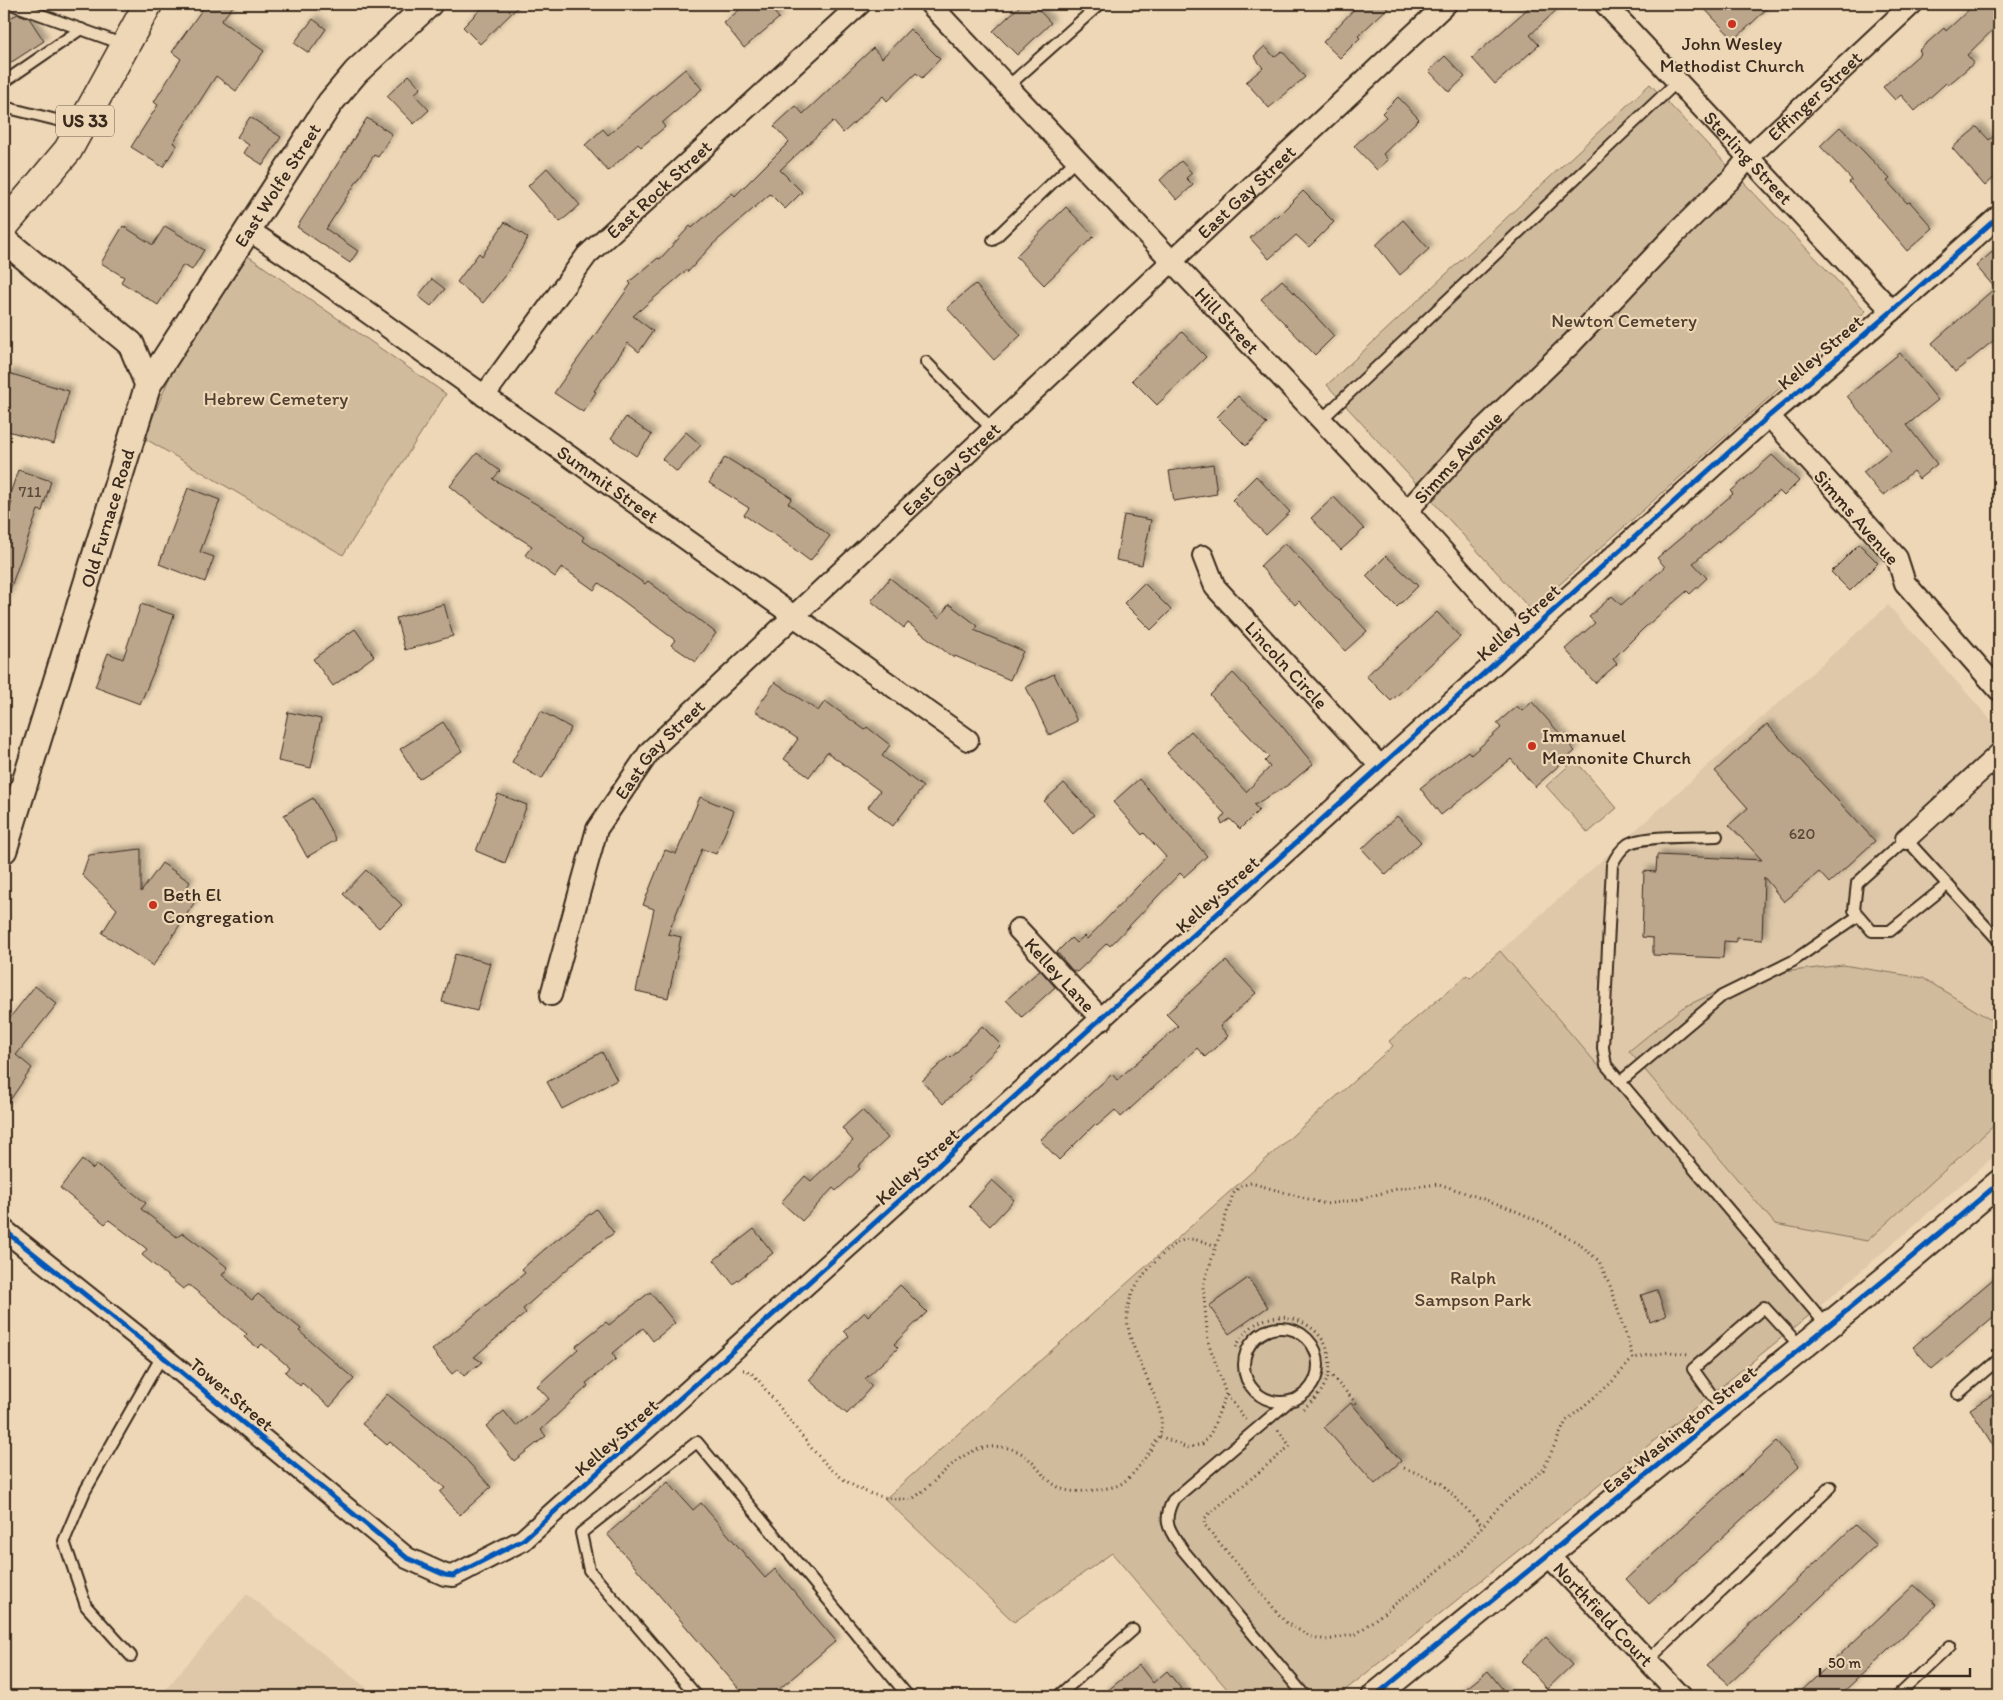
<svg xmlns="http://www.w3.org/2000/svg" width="2003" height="1700" font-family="Itim,sans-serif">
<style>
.built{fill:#dec8a9}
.green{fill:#d0bb9d;stroke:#86725e}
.building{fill:#bba68c;stroke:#3b2a1e;filter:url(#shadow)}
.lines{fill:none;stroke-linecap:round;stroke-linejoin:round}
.service-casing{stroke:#3b2a1e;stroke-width:14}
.minor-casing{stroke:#3b2a1e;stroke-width:24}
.tertiary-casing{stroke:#3b2a1e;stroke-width:29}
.primary-casing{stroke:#3b2a1e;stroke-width:31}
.path{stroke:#3b2a1e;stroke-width:3;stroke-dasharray:1 4;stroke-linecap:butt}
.service{stroke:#edd7b6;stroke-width:10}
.minor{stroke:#edd7b6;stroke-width:20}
.tertiary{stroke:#edd7b6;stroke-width:25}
.primary{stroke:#edd7b6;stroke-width:28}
.cycleway-casing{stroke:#edd7b6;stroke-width:8}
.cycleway{stroke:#0057b8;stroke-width:5}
.poi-dot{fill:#c8321e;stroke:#edd7b6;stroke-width:2}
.labels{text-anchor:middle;stroke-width:4.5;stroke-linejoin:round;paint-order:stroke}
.number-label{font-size:16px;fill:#5b493a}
.shield{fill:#edd7b6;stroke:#705e4c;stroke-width:1}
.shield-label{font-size:18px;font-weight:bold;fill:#3b2a1e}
.poi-label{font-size:19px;fill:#3b2a1e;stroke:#edd7b6;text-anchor:start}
.street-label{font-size:19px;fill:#3b2a1e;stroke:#edd7b6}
.park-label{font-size:19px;fill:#514031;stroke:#edd7b6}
</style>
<defs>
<filter id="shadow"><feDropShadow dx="4.5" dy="-4.5" stdDeviation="2.5" flood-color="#0004"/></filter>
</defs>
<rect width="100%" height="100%" fill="#edd7b6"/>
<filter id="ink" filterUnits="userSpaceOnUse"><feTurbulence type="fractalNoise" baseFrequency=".02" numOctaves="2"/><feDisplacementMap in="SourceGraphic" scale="10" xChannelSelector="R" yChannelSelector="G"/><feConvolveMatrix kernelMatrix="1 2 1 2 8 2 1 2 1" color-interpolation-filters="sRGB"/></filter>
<g filter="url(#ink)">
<g class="built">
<path d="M1888,605L1999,729V1152L1811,1314L1500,951Z"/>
<path d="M247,1594L377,1696H160Z"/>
</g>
<g class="green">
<path d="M1650,84L1866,311L1531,610L1327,385Z"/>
<path d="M248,256L446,394L343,555L144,438L173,369Z"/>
<path d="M1575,760L1617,808L1588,833L1546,786Z"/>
<path d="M1500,951L1811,1314L1338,1696H1233L1112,1553L1014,1622L885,1499L1393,1046L1389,1041L1467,975L1470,978Z"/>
<path d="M1843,965L1923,978L1999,1025V1121L1867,1241L1775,1224L1629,1051L1682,1008L1749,976Z"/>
</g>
<g class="building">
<path d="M206,4H235L221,21L264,51L236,91L216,76L173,143L177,145L163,167L131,147L158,105L154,102L181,59L172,52Z"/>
<path d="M486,4H521L480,44L463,27Z"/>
<path d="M746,4H767L779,18L744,48L724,23Z"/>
<path d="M1022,4H1033L1051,23L1017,55L993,31Z"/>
<path d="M1359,4H1392L1358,36L1360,38L1340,58L1323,42Z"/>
<path d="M1533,4H1563L1530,35L1539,45L1495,84L1472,58Z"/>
<path d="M1700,4H1772L1734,40Z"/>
<path d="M1975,4H1987L1999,16V24L1967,55L1974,63L1948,85L1946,83L1915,111L1901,95L1895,100L1883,87L1921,53L1919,50L1944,28L1946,31Z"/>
<path d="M18,14L29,18L44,41L4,67V21Z"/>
<path d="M313,19L326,29L309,53L294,43Z"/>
<path d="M910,29L940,59L922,78L916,73L887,101L883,96L843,133L833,121L780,170L802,192L785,209L770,194L712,245L688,272L687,270L633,316L653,331L639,352L628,343L594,391L596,392L583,412L554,393L631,284L629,282L658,258L660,259L690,226L692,228L732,193L735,196L789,142L774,126L796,106L803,114L873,48L882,58Z"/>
<path d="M1265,46L1274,57L1282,51L1305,77L1269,108L1246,82L1263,68L1254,56Z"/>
<path d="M1445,56L1465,77L1449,92L1429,71Z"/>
<path d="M685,69L702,89L662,123L665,127L641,147L638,144L608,171L585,145L603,129L608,135Z"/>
<path d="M409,75L421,88L414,94L429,110L414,124L387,96Z"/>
<path d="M1398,97L1419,119L1383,154L1388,160L1377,170L1354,146L1386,117L1382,113Z"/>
<path d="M250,117L281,137L263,165L244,153L249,145L237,137Z"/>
<path d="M367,118L392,134L378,157L374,155L326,229L358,251L350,263L297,227Z"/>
<path d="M1840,127L1890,179L1887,181L1907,203L1910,202L1933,228L1907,251L1849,182L1852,180L1820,146Z"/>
<path d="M1977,127L1989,140L1999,132V173L1985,186L1952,148Z"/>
<path d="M1181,161L1192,173L1186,178L1193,185L1177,200L1160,180Z"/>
<path d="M547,168L580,205L560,222L528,186Z"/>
<path d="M1303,191L1334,222L1309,247L1296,235L1269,259L1250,238L1274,216L1276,218Z"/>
<path d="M1066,207L1094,236L1044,285L1016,256Z"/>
<path d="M1403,220L1429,249L1400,275L1376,245Z"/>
<path d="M505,222L528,238L506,274L483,303L457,282L479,253L482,256Z"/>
<path d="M123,226L153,245L165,226L204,250L192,270L183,265L158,305L121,282L124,277L101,263Z"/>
<path d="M1999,246V336L1955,372L1932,343L1995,288L1976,266Z"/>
<path d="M432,279L445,289L431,306L418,296Z"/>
<path d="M1282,280L1334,336L1315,355L1261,299Z"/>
<path d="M975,284L1021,335L994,360L947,308Z"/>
<path d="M1182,332L1206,357L1157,405L1132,380Z"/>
<path d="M1900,353L1938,400L1907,425L1937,464L1919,479L1913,471L1883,496L1863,472L1891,450L1847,396Z"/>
<path d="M8,373L69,391L54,444L4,430V388Z"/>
<path d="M1238,396L1267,424L1246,446L1217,417Z"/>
<path d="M626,417L652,435L636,456L611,438Z"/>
<path d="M686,432L701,445L677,472L662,459Z"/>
<path d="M477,453L500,471L493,479L555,515L584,537L582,540L645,584L648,581L716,633L696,662L671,645L675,640L599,583L594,590L562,567L555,577L525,555L532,546L492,521L450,486Z"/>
<path d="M1772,455L1799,481L1784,496L1779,491L1693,563L1707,578L1690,594L1687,591L1643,629L1613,659L1617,664L1595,683L1565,649L1595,623L1589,617L1612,596L1621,605L1665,567L1657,558L1733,494L1731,491Z"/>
<path d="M725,457L792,498L788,503L830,536L810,561L770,531L769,532L744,515L749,508L709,483Z"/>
<path d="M1213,464L1217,494L1174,501L1169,471Z"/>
<path d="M18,470L51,481L42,511L38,510L6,601H4V524L12,502L8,500Z"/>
<path d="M1256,476L1290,512L1266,535L1232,500Z"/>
<path d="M188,488L220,500L200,552L214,557L205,582L159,564Z"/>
<path d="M1334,497L1364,529L1341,550L1311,518Z"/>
<path d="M1124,515L1151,520L1142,565L1116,560Z"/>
<path d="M1285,543L1367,631L1345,651L1299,601L1295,605L1260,566Z"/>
<path d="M1859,544L1878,563L1850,591L1831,572Z"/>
<path d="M1386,556L1418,586L1397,607L1366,576Z"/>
<path d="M890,578L939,618L949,604L978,626L974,630L1023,651L1010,680L955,656L954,658L908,623L904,628L871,601Z"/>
<path d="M1144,583L1171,610L1151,630L1124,603Z"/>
<path d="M141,604L174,615L162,652L140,704L95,687L108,653L123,659Z"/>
<path d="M444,604L453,636L405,650L396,618Z"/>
<path d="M1437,612L1460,637L1391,701L1366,676Z"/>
<path d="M355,629L374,656L333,686L313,659Z"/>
<path d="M1233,673L1277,720L1313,764L1288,785L1254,805L1259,810L1240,829L1230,819L1222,824L1220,820L1225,814L1167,753L1191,731L1246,792L1270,767L1265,761L1269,757L1210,695Z"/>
<path d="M1054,674L1077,721L1049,735L1026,687Z"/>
<path d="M775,682L818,711L825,701L865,730L867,727L890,745L882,756L923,787L893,826L868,807L880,791L827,752L809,777L784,759L798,739L755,711Z"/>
<path d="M1532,702L1575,751L1535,787L1511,759L1441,815L1420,788L1468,751L1471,755L1501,728L1497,723L1517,706L1522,711Z"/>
<path d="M541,711L571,728L542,779L512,762Z"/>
<path d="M288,712L321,719L311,768L278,761Z"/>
<path d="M443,722L462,751L419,779L400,749Z"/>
<path d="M1767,724L1875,841L1829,883L1819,872L1784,902L1764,877L1762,940L1736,938V942L1724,941L1723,958L1653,955V938L1642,937L1644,871L1656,872L1657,855L1762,860L1729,825L1748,808L1715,771Z"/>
<path d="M1139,779L1207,856L1184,877L1180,873L1110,946L1107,943L1077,972L1072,970L1057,952L1071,938L1076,943L1084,936L1087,939L1166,857L1144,833L1142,835L1113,802Z"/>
<path d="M1064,783L1094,815L1073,834L1044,801Z"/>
<path d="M498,794L527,805L505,863L476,851Z"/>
<path d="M700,797L734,811L716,854L702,849L668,934L681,937L668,998L636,991L654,909L643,905L665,850L676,854Z"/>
<path d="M313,798L336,840L307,857L284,815Z"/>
<path d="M1397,816L1421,842L1386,875L1362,849Z"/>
<path d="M141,849V892L162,863L190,882L184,893L196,900L153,966L102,933L117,909L82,875L89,855Z"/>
<path d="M366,870L402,905L379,928L343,894Z"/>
<path d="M455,954L490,963L477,1011L442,1002Z"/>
<path d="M1226,961L1256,993L1220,1026L1228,1036L1205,1057L1197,1048L1121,1117L1115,1110L1097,1126L1095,1124L1059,1160L1040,1140L1112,1074L1117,1080L1178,1026L1166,1014Z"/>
<path d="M1040,970L1055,987L1022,1017L1006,1000Z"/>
<path d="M35,986L57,1004L16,1055L32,1068L4,1109V1025Z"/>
<path d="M982,1026L1001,1045L968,1077L970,1079L943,1104L922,1081L949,1056L951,1058Z"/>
<path d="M602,1052L617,1080L562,1109L547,1082Z"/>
<path d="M862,1110L888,1138L858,1166L860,1169L836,1191L833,1188L802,1221L781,1202L805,1176L811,1181L853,1141L842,1128Z"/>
<path d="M82,1160L93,1169L97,1165L146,1203L141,1209L177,1237L183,1233L212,1255L228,1268L222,1275L252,1300L258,1294L301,1329L299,1331L354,1379L330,1407L302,1383L300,1386L285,1372L289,1367L262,1344L258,1348L244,1337L247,1334L220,1312L221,1311L189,1285L183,1289L142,1255L147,1249L109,1220L105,1224L60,1188Z"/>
<path d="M992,1180L1014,1200L990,1226L969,1206Z"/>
<path d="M596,1209L614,1233L584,1254L523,1309L526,1313L474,1357L482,1362L464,1376L458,1369L452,1374L432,1350L525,1273L522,1269L545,1249Z"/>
<path d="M754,1229L773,1253L733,1284L714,1260Z"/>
<path d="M1999,1274V1312L1932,1369L1913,1347Z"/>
<path d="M1248,1278L1268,1307L1229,1334L1209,1306Z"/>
<path d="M900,1285L927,1312L894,1344L898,1348L865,1379L872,1386L847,1414L809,1380L849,1336L844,1331L865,1312L868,1316Z"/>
<path d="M1657,1290L1666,1316L1650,1322L1641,1295Z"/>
<path d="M650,1292L675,1323L653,1341L643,1328L612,1353L616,1359L586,1383L588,1386L541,1430L546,1436L514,1461L486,1426L504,1411L516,1426L549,1399L537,1386L578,1349L576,1346L606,1322L609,1325Z"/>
<path d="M387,1394L459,1452L491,1487L460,1515L440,1492L445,1488L390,1442L387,1445L362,1424Z"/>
<path d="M1992,1395L1999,1406V1455L1970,1409Z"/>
<path d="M1351,1403L1401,1461L1375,1484L1324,1427Z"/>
<path d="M1776,1442L1799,1467L1649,1604L1626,1579Z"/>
<path d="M668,1482L693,1510L701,1503L765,1578L775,1569L836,1641L771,1696H745L607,1534Z"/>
<path d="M1855,1525L1876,1545L1729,1684L1707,1665Z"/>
<path d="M1914,1585L1936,1605L1839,1696H1796Z"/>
<path d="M1546,1637L1572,1665L1547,1689L1521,1661Z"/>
<path d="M1139,1665L1153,1683L1167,1671L1187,1696H1101Z"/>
<path d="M1488,1671L1508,1696H1457Z"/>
</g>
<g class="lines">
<defs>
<g id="service">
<path d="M11,4L125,45"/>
<path d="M4,82L81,29"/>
<path d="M1007,87L1100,4"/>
<path d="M4,107L81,126"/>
<path d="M993,240L1076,160"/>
<path d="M926,362L992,429"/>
<path d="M1321,420L1678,81"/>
<path d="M1989,763L1999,774"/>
<path d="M1717,836C1698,837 1643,835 1628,844C1620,850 1616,856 1612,865L1603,1048L1606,1065L1828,1327"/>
<path d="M1947,885L1890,931H1872L1854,910L1857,883L1906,839L1999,941"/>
<path d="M1620,1082L1722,996L1793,961L1858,916"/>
<circle cx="1281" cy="1365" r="37"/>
<path d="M1958,1394L1999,1359"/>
<path d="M1287,1403L1173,1500C1162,1522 1169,1529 1182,1549L1305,1696"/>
<path d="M1723,1411L1693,1369L1764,1307L1801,1347"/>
<path d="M131,1656L86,1606L64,1541L85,1491L162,1356"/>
<path d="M1647,1661L1831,1487"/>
<path d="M697,1696L589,1570L581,1533L697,1442L908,1696"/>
<path d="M1058,1696L1133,1630"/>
<path d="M1897,1696L1950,1646"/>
</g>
<g id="minor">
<path id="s1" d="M930,4L1407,511L1521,639"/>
<path id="s2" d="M1605,4L1892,311"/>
<path id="s3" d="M247,229L298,263L968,740"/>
<path id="s4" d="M484,396L587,255L860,4"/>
<path d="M1769,416L1897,558L1905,583L1999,690"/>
<path id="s5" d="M1407,511L1482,430L1572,343L1675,234L1731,179L1749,157L1912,4"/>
<path id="s6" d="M1203,556L1215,587L1380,766"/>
<path d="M1906,839L1999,754"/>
<path id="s7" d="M1018,929L1102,1020"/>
<path id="s8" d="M551,995L597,829L650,751L1446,4"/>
<path d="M4,1230L162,1356L407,1558L445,1575L453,1576L523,1540L1769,416L1892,311L1999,216"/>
<path id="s9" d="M1548,1555L1681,1696"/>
</g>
<g id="tertiary">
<path d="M4,240L131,344L148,385L4,850"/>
<path id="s10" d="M148,385L330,103L356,72L429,4"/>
<path d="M1375,1696L1888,1277L1999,1183"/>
</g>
<path id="primary" d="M4,226L68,150L148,4"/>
</defs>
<use href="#service" class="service-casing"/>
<use href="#minor" class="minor-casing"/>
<use href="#tertiary" class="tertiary-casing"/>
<use href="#primary" class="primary-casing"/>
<g class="path">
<path d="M1236,1347C1266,1285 1353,1330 1324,1386C1319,1397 1309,1404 1300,1411"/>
<path d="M743,1370C752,1370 760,1382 765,1389C808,1439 836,1503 912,1499C938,1483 957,1449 990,1447C1034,1444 1035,1477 1062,1489C1073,1493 1085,1491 1096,1490C1105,1488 1117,1488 1125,1481C1139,1470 1149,1451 1160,1436C1164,1421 1159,1406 1153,1392C1129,1335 1107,1309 1159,1258C1182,1236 1187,1235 1216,1246"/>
<path d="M1329,1373L1357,1404"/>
<path d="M1227,1395L1246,1420"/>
<path d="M1278,1430L1290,1446L1209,1514L1205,1518L1204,1524L1286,1623L1312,1637L1327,1640L1356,1634L1438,1571L1462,1550L1498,1508L1543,1470L1566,1421L1611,1383L1633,1358L1669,1352L1689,1354"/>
<path d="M1160,1436L1187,1448L1202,1444L1211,1433L1226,1394L1208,1341L1203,1286L1233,1194L1240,1186L1251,1183L1326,1204L1356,1200L1397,1189L1439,1184L1504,1206L1543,1223L1578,1243L1599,1261L1611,1288L1633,1358"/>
<path d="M1404,1468L1441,1483L1482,1525"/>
</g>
<use href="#service" class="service"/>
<use href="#minor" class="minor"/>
<use href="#tertiary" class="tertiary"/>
<use href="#primary" class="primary"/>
<defs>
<g id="cycleway">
<path d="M4,1230L162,1356L407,1558L445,1575L453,1576L523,1540L1769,416L1892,311L1999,216"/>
<path d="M1375,1696L1888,1277L1999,1183"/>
</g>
</defs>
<use href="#cycleway" class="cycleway-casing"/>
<use href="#cycleway" class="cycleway"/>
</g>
</g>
<g class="poi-dot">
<circle cx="1732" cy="24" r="5"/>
<circle cx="1532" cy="746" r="5"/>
<circle cx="153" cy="905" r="5"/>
</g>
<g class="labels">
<g class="number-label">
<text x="30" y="497">711</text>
<text x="1802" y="839">620</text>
</g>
<rect class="shield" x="56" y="105.5" width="58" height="31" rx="4"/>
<g class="shield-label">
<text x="85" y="127">US 33</text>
</g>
<g class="poi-label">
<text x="1732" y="50" text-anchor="middle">John Wesley<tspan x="1732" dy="22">Methodist Church</tspan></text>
<text x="1542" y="742">Immanuel<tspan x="1542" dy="22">Mennonite Church</tspan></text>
<text x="163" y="901">Beth El<tspan x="163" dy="22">Congregation</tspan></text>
</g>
<g class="street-label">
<text dy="7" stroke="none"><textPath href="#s5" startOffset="582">Effinger Street</textPath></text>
<text dy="7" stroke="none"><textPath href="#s2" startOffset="210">Sterling Street</textPath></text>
<text dy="7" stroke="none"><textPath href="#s10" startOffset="238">East Wolfe Street</textPath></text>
<text dy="7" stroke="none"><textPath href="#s4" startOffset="272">East Rock Street</textPath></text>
<text dy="7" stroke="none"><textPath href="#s8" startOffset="1084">East Gay Street</textPath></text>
<text dy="7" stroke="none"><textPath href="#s1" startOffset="434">Hill Street</textPath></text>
<text transform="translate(1820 352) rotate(-40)" y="7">Kelley Street</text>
<text dy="7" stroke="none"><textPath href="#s5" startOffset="74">Simms Avenue</textPath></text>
<text dy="7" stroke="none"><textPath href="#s8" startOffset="679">East Gay Street</textPath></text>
<text dy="7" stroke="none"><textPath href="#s3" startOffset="442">Summit Street</textPath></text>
<text transform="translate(1857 517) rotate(49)" y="7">Simms Avenue</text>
<text transform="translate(107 518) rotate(-73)" y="7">Old Furnace Road</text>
<text transform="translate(1518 622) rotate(-42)" y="7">Kelley Street</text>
<text dy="7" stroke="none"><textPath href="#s6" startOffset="139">Lincoln Circle</textPath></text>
<text dy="7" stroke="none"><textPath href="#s8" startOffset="274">East Gay Street</textPath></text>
<text transform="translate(1217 894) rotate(-42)" y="7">Kelley Street</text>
<text dy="7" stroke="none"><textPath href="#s7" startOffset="62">Kelley Lane</textPath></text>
<text transform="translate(917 1166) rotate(-42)" y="7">Kelley Street</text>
<text transform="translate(232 1394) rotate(40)" y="7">Tower Street</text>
<text transform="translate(1679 1429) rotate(-39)" y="7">East Washington Street</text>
<text transform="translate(616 1437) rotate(-42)" y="7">Kelley Street</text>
<text dy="7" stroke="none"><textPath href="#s9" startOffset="81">Northfield Court</textPath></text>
</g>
<g class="park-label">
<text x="1624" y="327">Newton Cemetery</text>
<text x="276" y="405">Hebrew Cemetery</text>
<text x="1473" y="1284">Ralph<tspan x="1473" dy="22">Sampson Park</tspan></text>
</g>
</g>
<rect width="2003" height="1700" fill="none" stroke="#edd7b6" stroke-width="20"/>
<rect x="10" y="10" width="1983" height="1680" fill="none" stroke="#3b2a1e" stroke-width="2" filter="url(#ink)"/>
<path d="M1820 1668v8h150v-8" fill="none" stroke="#3b2a1e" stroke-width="2.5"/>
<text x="1828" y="1668" font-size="15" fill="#3b2a1e" stroke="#edd7b6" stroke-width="4" paint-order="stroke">50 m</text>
</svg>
